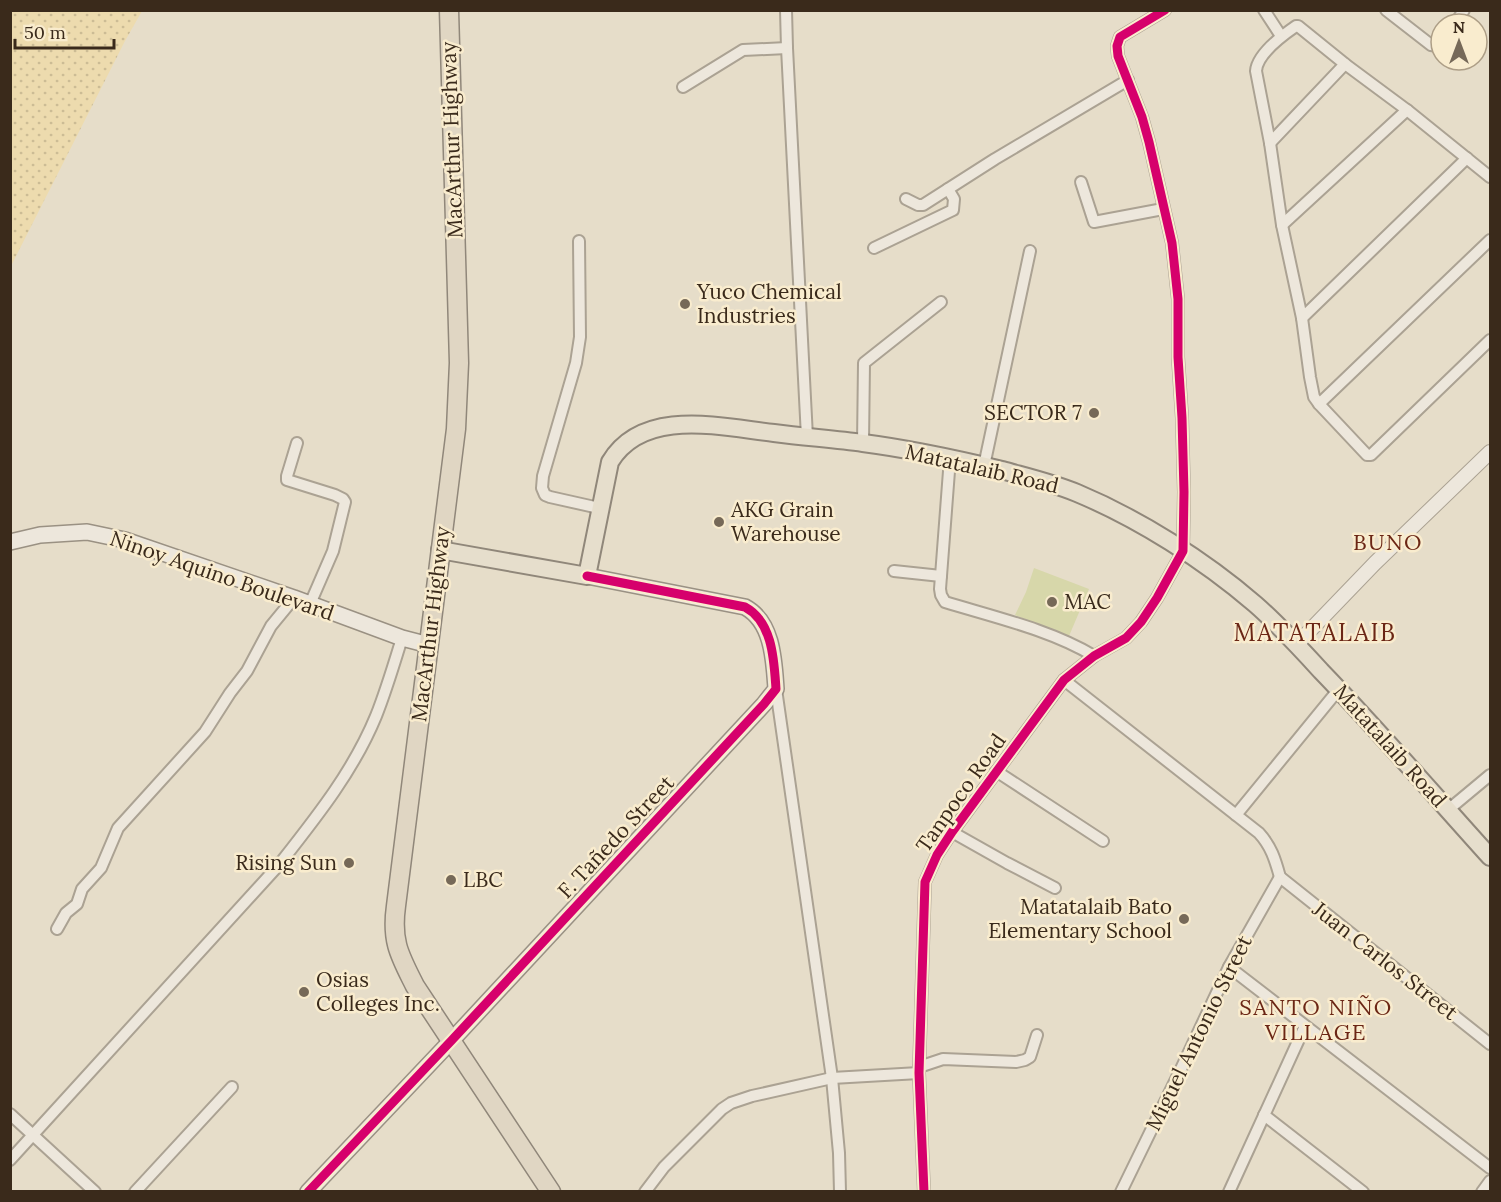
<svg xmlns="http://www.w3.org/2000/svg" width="1501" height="1202" font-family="Lora,serif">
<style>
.sand{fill:url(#sand-dots)}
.pitch{fill:#d7d7aa}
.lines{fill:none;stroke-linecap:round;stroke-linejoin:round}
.minor-casing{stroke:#aba293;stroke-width:14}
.tertiary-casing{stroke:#aba293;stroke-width:16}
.secondary-casing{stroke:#9a9183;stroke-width:18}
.primary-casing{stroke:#90877a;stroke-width:20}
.trunk-casing{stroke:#90877a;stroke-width:21}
.minor{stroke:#ede7dc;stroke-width:10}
.tertiary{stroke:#ede7dc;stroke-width:14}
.secondary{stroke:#ede7dc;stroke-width:15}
.primary{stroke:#e6decc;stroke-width:16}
.trunk{stroke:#e0d6c3;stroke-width:18}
.cycleway-casing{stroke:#f9ecce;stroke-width:13}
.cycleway{stroke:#d6006c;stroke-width:9}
.poi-dot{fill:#766958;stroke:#f9ecce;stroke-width:2}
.labels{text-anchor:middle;stroke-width:5;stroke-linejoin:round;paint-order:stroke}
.street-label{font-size:21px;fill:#3a2a1b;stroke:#f9ecce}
.poi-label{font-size:21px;fill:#3a2a1b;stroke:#f9ecce;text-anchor:start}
.neighbourhood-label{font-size:22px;letter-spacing:1.5px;fill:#6b2615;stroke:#f9ecce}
.quarter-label{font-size:24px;letter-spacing:1.5px;fill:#6b2615;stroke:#f9ecce}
</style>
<defs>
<pattern id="sand-dots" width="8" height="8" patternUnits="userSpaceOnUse" patternTransform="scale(1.5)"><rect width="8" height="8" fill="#eddbae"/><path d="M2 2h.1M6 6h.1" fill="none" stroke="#ccbc95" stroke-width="1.8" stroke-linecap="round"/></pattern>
</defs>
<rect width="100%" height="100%" fill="#e6ddc9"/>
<path class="sand" d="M11,10L142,11L125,41L11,266Z"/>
<path class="pitch" d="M1034,568L1089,589L1069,636L1015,615L1026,592Z"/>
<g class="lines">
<defs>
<g id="minor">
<path d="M786,10L787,48L807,437"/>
<path d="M1264,10L1281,36"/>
<path d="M1386,10L1431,45L1437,46L1441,44"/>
<path d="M1455,24L1464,10"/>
<path d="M683,87L743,50L787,48"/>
<path d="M1270,143L1345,64"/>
<path d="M1490,177L1407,110L1345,64L1298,26H1296C1283,35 1257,54 1256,71L1270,143L1282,225L1302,318L1310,377L1314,397L1319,404L1367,455H1371L1490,340"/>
<path d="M1081,182L1094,222L1163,209"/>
<path d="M906,199L918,205H923L995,159L1128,80"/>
<path d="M1282,225L1407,110"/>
<path d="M579,241L580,337L576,363L543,476L542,488L545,495L550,497L599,508"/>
<path d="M874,248L953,210L954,199L948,189"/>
<path d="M1302,318L1467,158"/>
<path d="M1319,404L1490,240"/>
<path d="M297,443L287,476V480L335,495L343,499L345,502L333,551L310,604"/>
<path d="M863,443L864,363L941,302"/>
<path d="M950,458L940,589L941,595L945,602C994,617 1051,630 1094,656"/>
<path d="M984,466L1030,251"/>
<path d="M894,571L941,576"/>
<path d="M1064,680L1259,833C1271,846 1275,859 1280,877"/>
<path d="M776,689L832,1078L839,1153L840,1192"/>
<path d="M996,771L1103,841"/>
<path d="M1448,810L1490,775"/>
<path d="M1236,815L1339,689"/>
<path d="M952,832L1007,863L1055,888"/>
<path d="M1280,877L1490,1044"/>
<path d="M57,929L66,913L77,904L82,889L101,868L118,828L205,732L230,693L247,671L271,626L294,598"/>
<path d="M1229,967L1490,1168"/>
<path d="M919,1067L943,1059L1016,1062L1025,1060L1030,1057L1037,1035"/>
<path d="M10,1114L95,1192"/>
<path d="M1264,1115L1363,1192"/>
<path d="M10,1160L278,866C315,819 353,772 376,716C386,691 394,664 402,638"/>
<path d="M135,1192L232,1087"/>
<path d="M645,1192L664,1167L722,1109L731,1103L752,1096L832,1078L919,1073"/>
<path d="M924,1192L919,1073L925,882L937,855L952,832L1064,680L1094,656L1126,638L1141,622L1157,598L1183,551L1184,492L1182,418L1178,357V299L1172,243L1149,142L1142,117L1118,56L1117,46L1120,37L1165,10"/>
<path d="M1121,1192L1181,1069L1229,967L1280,877"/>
<path d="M1229,1192L1305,1026"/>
<path d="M1482,1192L1490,1181"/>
</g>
<path id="tertiary" d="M1296,645L1375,563L1490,452"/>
<g id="secondary">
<path d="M10,542L40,535L87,532L125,540L294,598L402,638L429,645"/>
<path d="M308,1192L452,1040L764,704L776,689C774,661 773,622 745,607L587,576"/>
</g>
<path id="primary" d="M440,550L587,576L610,462C643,407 721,427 774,433C804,437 834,439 863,443C910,449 956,459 1002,470C1027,477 1053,483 1077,493C1139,519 1204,560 1255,604C1278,624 1300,648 1321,671C1379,731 1434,795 1490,857"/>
<path id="trunk" d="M449,10L459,363L456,429L396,906C391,942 400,956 415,986L551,1192"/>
</defs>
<use href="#minor" class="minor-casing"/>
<use href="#tertiary" class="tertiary-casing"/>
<use href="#secondary" class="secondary-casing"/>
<use href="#primary" class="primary-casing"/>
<use href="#trunk" class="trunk-casing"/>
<use href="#minor" class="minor"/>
<use href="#tertiary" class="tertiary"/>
<use href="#secondary" class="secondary"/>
<use href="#primary" class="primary"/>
<use href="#trunk" class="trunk"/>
<defs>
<g id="cycleway">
<path d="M308,1192L452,1040L764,704L776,689C774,661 773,622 745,607L587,576"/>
<path d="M924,1192L919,1073L925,882L937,855L952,832L1064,680L1094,656L1126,638L1141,622L1157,598L1183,551L1184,492L1182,418L1178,357V299L1172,243L1149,142L1142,117L1118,56L1117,46L1120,37L1165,10"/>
</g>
</defs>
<use href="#cycleway" class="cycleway-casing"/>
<use href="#cycleway" class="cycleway"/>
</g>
<g class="poi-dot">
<circle cx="685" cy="304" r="6"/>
<circle cx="1094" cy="413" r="6"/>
<circle cx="719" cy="522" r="6"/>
<circle cx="1052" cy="602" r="6"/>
<circle cx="349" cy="863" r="6"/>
<circle cx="451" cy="880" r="6"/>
<circle cx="1184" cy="919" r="6"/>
<circle cx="304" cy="992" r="6"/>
</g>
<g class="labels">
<g class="street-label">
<text transform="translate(452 140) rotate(-92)" y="7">MacArthur Highway</text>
<text transform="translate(982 469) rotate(13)" y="7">Matatalaib Road</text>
<text transform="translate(222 576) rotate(19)" y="7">Ninoy Aquino Boulevard</text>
<text transform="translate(431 624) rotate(-83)" y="7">MacArthur Highway</text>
<text transform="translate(1390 746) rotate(48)" y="7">Matatalaib Road</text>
<text transform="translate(961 793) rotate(-55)" y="7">Tanpoco Road</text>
<text transform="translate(616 837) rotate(-47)" y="7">F. Tañedo Street</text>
<text transform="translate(1385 961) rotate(38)" y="7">Juan Carlos Street</text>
<text transform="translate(1199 1033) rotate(-64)" y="7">Miguel Antonio Street</text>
</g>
<g class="poi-label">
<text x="697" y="299">Yuco Chemical<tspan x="697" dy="24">Industries</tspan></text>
<text x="1082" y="420" text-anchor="end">SECTOR 7</text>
<text x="731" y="517">AKG Grain<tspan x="731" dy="24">Warehouse</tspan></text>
<text x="1064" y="609">MAC</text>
<text x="337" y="870" text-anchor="end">Rising Sun</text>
<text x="463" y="887">LBC</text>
<text x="1172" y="914" text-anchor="end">Matatalaib Bato<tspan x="1172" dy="24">Elementary School</tspan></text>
<text x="316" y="987">Osias<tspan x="316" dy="24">Colleges Inc.</tspan></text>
</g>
<g class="neighbourhood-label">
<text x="1388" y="550">BUNO</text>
<text x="1316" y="1015">SANTO NIÑO<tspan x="1316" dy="25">VILLAGE</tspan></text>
</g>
<g class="quarter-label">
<text x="1315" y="641">MATATALAIB</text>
</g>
</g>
<rect width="1501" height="1202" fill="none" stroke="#3a2a1b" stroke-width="24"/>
<g transform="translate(1459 42)"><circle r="28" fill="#f9ecce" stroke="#ad9e86" stroke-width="1.5"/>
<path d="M0-4.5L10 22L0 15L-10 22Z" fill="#766958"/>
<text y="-9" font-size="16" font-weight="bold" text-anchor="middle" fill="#3a2a1b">N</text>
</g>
<path d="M15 39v9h99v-9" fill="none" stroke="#3a2a1b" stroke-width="3"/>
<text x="24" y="39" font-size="18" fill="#3a2a1b" stroke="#f9ecce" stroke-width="4.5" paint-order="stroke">50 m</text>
</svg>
